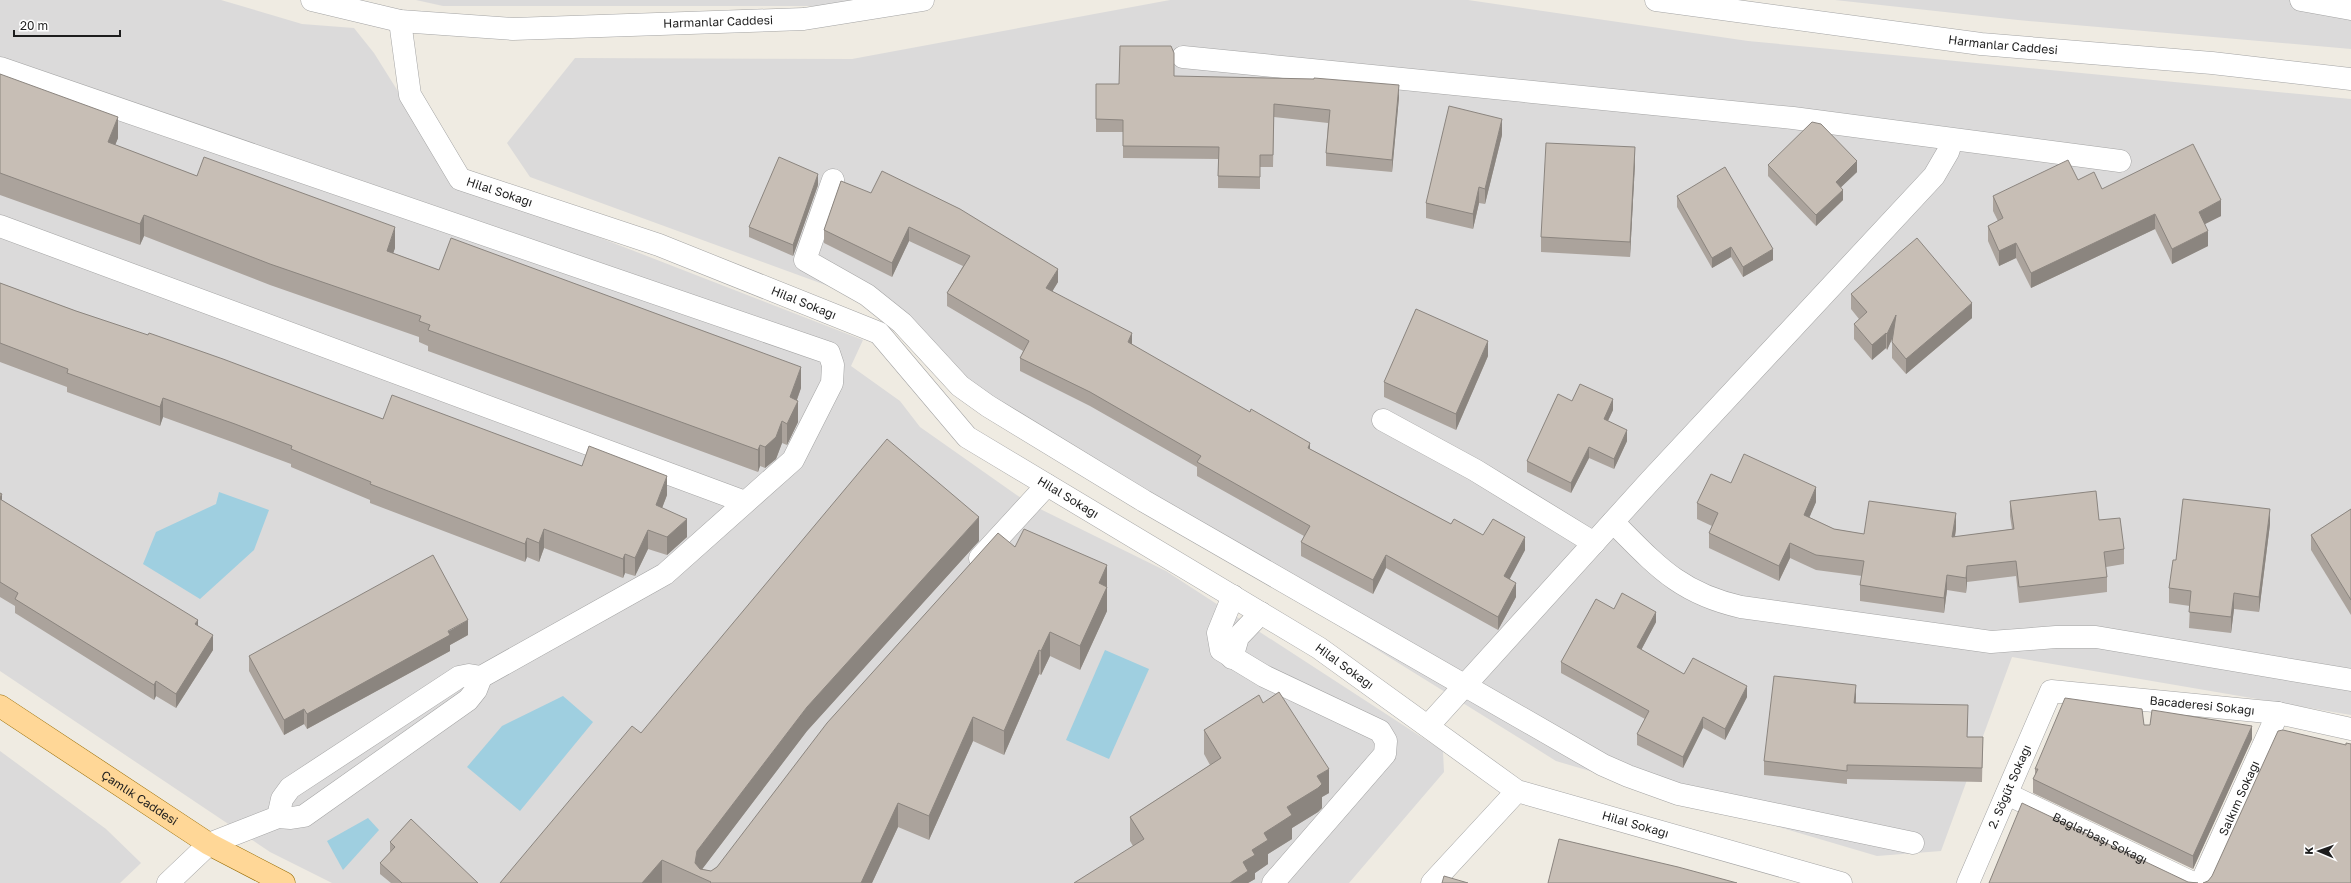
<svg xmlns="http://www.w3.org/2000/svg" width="2351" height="883" font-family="'Golos Text',sans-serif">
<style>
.residential{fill:#dbdada}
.water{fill:#9fcfe0}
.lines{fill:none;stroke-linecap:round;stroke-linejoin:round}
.minor-casing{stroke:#a4a4a4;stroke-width:23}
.major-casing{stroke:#966b00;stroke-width:23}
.minor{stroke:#fff;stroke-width:22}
.major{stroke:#ffd797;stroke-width:22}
.wall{fill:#aba39c}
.shaded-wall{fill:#8b857f}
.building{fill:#c7beb5;stroke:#8b857f}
.labels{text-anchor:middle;stroke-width:3.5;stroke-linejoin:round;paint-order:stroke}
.street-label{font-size:12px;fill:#1d1d1d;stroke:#fff}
</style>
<rect width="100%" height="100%" fill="#efebe2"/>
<g class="residential">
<path d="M0,0H221L302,24L354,28L374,53L454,181L863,340L851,366L900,401L920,427L1028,503L1166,571L1443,751L1444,772L1349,883H332L270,852L0,671Z"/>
<path d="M416,0H872L842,6H443Z"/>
<path d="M1170,0H1468L1748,41L2351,99V715L2012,657L1941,851L1877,856L1556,761L1007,420L894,310L530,177L507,143L575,58L852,59Z"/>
<path d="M1835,0H2351V49L2018,20Z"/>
<path d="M0,751L106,829L141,863L120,883H0Z"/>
</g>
<g class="water">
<path d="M219,492L269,510L254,550L200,599L143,564L156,532L216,504Z"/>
<path d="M1105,650L1149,669L1109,759L1066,740Z"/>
<path d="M563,696L593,722L520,811L467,767L502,726Z"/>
<path d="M368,818L379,830L343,870L327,841Z"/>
</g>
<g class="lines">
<defs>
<g id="minor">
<path id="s1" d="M312,0L400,21L513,29L804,19L923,0"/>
<path id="s2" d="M1656,0L1981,44L2212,63L2351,79"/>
<path d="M2301,0L2351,9"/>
<path id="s3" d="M400,21L410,95L460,179L659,245L879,333L967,437L1319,648L1517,791L1841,883"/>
<path d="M1183,57L1793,118L2120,161"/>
<path d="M0,68L829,353L833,365L832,383L793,460L665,574L481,677L469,675L459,677L290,788L282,799L278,817"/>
<path d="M833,180L805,260L867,295L902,323L960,386L988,406L1144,501L1603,765L1628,776L1678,794L1913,843"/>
<path d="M0,226L745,502"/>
<path d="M1383,420L1475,470L1594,543"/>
<path d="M1613,522C1656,565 1679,593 1741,607L1991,642L2056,637H2096L2351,680"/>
<path d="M980,558L1047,485"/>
<path d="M1233,596L1218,633L1221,650L1264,676L1380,731L1386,741L1385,754L1273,883"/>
<path d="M1232,658L1238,637L1261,613"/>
<path d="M1428,726L1650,481L1934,176L1948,152L1952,140"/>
<path id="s4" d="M2007,794L2193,883"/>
<path d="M168,883L209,844L278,817L291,818L304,816L468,700L476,690L481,677"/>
<path d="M1432,883L1517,791"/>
<path id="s5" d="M1968,883L2051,691L2278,713L2351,729"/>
<path id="s6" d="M2201,883L2278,713"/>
</g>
<g id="major">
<path id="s7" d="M0,706L209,844L284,883"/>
</g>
</defs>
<use href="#minor" class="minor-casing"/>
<use href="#major" class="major-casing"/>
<use href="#minor" class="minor"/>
<use href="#major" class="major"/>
</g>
<g class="wall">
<path d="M0,74L118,138L115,145L197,176L395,248L393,253L439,270L801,388L797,400L798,422L787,445L782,443L776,459L765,468L760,466L758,472L428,351V346L419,342V337L270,285L144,236L140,245L0,195Z"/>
<path d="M1174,76L1399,97L1392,172L1326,166V153L1328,123L1274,117L1273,167H1260V189L1218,188V159L1123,158V132H1096V84H1119Z"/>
<path d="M1502,135L1485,204L1479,203L1473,229L1426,218V203Z"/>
<path d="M1635,163L1630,257L1541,252V237Z"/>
<path d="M1768,165L1857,172L1841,187L1843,200L1816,226L1768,176Z"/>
<path d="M2078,180L2102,189L2221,216L2205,224L2208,246L2172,264L2155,229L2031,288L2016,258L1999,266L1988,241V226L1998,221L1993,211V196Z"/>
<path d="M841,181L1058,282L1052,291L1132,345L1310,449L1451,524L1525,550L1509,579L1516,597L1498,630L1386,568L1373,594L1301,556V542L1304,536L1197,476V467L1090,406L1020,371V358L1023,351L947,306V293L963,266L909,241L892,277L824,243V230Z"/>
<path d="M818,185L793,256L749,237V227Z"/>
<path d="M1677,196L1773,260L1743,277L1731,257L1712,268L1677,207Z"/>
<path d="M0,283L76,311L383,419L582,466L667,495L662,508L687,537L667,555L648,549L635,576L625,573L623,578L544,548L539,562L527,557L525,562L370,503V500L291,467V464L235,443L163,417L160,426L67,392V387L0,362Z"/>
<path d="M1851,294L1972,318L1906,374L1892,358V342L1893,337L1887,350L1886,348L1872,360L1854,339V324L1859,319L1851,309Z"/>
<path d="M1488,356L1456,430L1384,397V382Z"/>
<path d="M1572,401L1613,410L1608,421L1627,441L1614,469L1589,458L1571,493L1527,472V461Z"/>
<path d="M1731,483L1816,502L1809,517L1834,529L1864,534L1956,529L1955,537L2012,529L2010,516V501L2099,520L2124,549V564L2106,567L2107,577V592L2019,603L2016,576L1967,582L1966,593L1947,590L1944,613L1860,601V585L1862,576L1816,570L1790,558L1779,581L1709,548V533L1712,526L1697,519V503Z"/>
<path d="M0,493L2,500L198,626L213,650L176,708L156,696L154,700L15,613V606L0,597Z"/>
<path d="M2351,509V615L2311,550V535Z"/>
<path d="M2270,524L2259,612L2234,609L2231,633L2189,628L2190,606L2169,603V588L2176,560Z"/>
<path d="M979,541L807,731L702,869L711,871L717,867L1015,547L1107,565V611L1080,670L1050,656L1041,675L1039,674L1004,755L973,741L929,840L898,827L872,883H500L641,733Z"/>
<path d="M1614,609L1656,622L1641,650L1684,674L1747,697L1725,740L1703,728L1683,768L1637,745V734L1645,719L1561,673V662Z"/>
<path d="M468,635L450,645V651L307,729L304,724L284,735L249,671V656Z"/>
<path d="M1856,698V703L1968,719L1967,737H1983L1982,782L1847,779V784L1764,775V761Z"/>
<path d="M1263,703L1329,793L1322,797V808L1318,812L1292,828V839L1268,854V864L1255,873V879L1248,883L1133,846L1130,841V817L1210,765L1204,754V730Z"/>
<path d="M2144,725L2252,739L2193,869L2033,793V779L2035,775V769Z"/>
<path d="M390,842L478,883H391L380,874V863L390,853Z"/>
</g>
<g class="shaded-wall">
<path d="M1399,85V97L1392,172V160Z"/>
<path d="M118,117V138L108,163V142Z"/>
<path d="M1502,119V135L1485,204V189Z"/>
<path d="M1635,147V163L1630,257V242Z"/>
<path d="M1857,161V172L1836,192V182Z"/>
<path d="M818,174V185L793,256V245Z"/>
<path d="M1479,187V203L1473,229V214Z"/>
<path d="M1843,190V200L1816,226V215Z"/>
<path d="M2221,200V216L2199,227V212Z"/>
<path d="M2155,214V229L2031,288V273Z"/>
<path d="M144,215V236L140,245V224Z"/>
<path d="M395,227V248L387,272V251Z"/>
<path d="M909,227V241L892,277V263Z"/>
<path d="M2208,231V246L2172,264V249Z"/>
<path d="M2016,243V258L1999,266V251Z"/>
<path d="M1731,247V257L1712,268V258Z"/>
<path d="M1773,249V260L1743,277V267Z"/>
<path d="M1058,269V282L1046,302V288Z"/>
<path d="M1972,303V318L1906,374V359Z"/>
<path d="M1896,315V330L1887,350V334Z"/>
<path d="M1132,333V346L1128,342Z"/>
<path d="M1886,333V348L1872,360V345Z"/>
<path d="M1488,341V356L1456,430V414Z"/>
<path d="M801,367V388L792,413L798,401V422L787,445V424L790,397Z"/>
<path d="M163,398V417L160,426V407Z"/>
<path d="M1613,399V410L1604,429V419Z"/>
<path d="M782,421V443L776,459L765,468V447Z"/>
<path d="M1627,430V441L1614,469V459Z"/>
<path d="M1310,443V457L1308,448Z"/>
<path d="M760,445V466L758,472V450Z"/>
<path d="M1589,447V458L1571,493V483Z"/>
<path d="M667,476V495L656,524V505Z"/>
<path d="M1816,487V502L1804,530V515Z"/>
<path d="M2,494V508L0,498Z"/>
<path d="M2270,509V524L2259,612V597Z"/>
<path d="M1956,513V529L1952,552V537Z"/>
<path d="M979,517V541L807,731L697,876L695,863L697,851L807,707Z"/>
<path d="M687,519V537L667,555V537Z"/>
<path d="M544,529V548L539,562V543Z"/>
<path d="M648,530V549L635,576V558Z"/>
<path d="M1525,537V550L1504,590V576Z"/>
<path d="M527,538V557L525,562V544Z"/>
<path d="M1790,543V558L1779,581V566Z"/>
<path d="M625,554V573L623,578V559Z"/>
<path d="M1386,555V568L1373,594V580Z"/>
<path d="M1107,565V611L1080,670V646L1099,583Z"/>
<path d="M1967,566V582L1966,593V578Z"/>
<path d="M1947,575V590L1944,613V598Z"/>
<path d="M1516,583V597L1498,630V617Z"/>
<path d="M2234,593V609L2231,633V617Z"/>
<path d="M1656,612V622L1637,658V647Z"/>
<path d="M198,620V634L195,624Z"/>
<path d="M468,620V635L450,645V651L307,729V714Z"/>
<path d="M1050,632V656L1041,675V651Z"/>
<path d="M213,635V650L176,708V694Z"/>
<path d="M1039,650V674L1004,755V731Z"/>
<path d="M156,681V696L154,700V685Z"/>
<path d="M1856,685V698L1854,716V703Z"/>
<path d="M1747,686V697L1725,740V729Z"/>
<path d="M304,709V724L284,735V720Z"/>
<path d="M973,717V741L929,840V816Z"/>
<path d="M1703,717V728L1683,768V757Z"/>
<path d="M2252,726V739L2193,869V856Z"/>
<path d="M1329,769V793L1322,797V808L1318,812L1292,828V839L1268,854V864L1255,873V879L1248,883H1230L1243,862L1252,850L1264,833L1317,776Z"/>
<path d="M898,803V827L872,883H861Z"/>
<path d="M662,860V883H642Z"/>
</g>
<g class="building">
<path d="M1120,46H1171L1174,53V76L1314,79V78L1399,85L1392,160L1326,153L1330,110L1274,104L1273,155H1260V177L1218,176L1219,147L1123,146V120L1096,119V84H1119Z"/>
<path d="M0,74L118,117L108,142L197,176L204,157L395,227L387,251L439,270L451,238L801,367L790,397L798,401L787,424L782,421L776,437L765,447L760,445L758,450L428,330L430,325L419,321L421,316L270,264L144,215L140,224L0,173Z"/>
<path d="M1449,106L1502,119L1485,189L1479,187L1473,214L1426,203Z"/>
<path d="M1812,122L1821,124L1857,161L1836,182L1843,190L1816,215L1768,165Z"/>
<path d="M1546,143L1635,147L1630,242L1541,237Z"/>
<path d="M2193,144L2221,200L2199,212L2208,231L2172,249L2155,214L2031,273L2016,243L1999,251L1988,226L2003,218L1993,196L2068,160L2078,180L2094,172L2102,189Z"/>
<path d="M779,157L818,174L793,245L749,227Z"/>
<path d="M1725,167L1773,249L1743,267L1731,247L1712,258L1677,196Z"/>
<path d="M882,171L960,209L1058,269L1046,288L1132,333L1128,342L1250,412L1251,409L1310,443L1308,448L1451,524L1454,519L1483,535L1493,519L1525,537L1504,576L1516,583L1498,617L1386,555L1373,580L1301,542L1310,526L1197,462L1201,456L1090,392L1020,358L1029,341L947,293L970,256L909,227L892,263L824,230L841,181L871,193Z"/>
<path d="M1917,238L1972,303L1906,359L1892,342L1896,315L1887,334L1886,333L1872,345L1854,324L1867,312L1851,294Z"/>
<path d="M0,283L76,311L148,335L149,333L223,359L383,419L392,395L582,466L589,446L667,476L656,505L687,519L667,537L648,530L635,558L625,554L623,559L544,529L539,543L527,538L525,544L370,484L371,482L291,449L292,446L235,424L163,398L160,407L67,373L68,369L0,343Z"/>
<path d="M1416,309L1488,341L1456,414L1384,382Z"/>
<path d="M1580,384L1613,399L1604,419L1627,430L1614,459L1589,447L1571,483L1527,461L1558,394L1572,401Z"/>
<path d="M887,439L979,517L807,707L697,851L695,863L700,869L711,871L717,867L827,723L998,533L1015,547L1024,529L1107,565L1099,583L1107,587L1080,646L1050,632L1041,651L1039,650L1004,731L973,717L929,816L898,803L861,883H710L711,882L662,860L642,883H500L632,726L641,733Z"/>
<path d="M1744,454L1816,487L1804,515L1834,529L1864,534L1869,501L1956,513L1952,537L2014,529L2010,501L2096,491L2099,520L2120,518L2124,549L2104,552L2107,577L2019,587L2016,561L1967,566L1966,578L1947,575L1944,598L1860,585L1864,561L1816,555L1790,543L1779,566L1709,533L1718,513L1697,503L1711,474L1731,483Z"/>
<path d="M0,493L2,494L0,498Z"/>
<path d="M0,499L198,620L195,624L213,635L176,694L156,681L154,685L15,599L18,593L0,582Z"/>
<path d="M2183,499L2270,509L2259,597L2234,593L2231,617L2189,612L2191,591L2169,588L2173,560H2176Z"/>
<path d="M2351,509V600L2311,535Z"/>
<path d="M433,555L468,620L448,631L450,635L307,714L304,709L284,720L249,656Z"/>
<path d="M1622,593L1656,612L1637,647L1684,674L1693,658L1747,686L1725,729L1703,717L1683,757L1637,734L1649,711L1561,662L1596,599L1614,609Z"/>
<path d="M1774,676L1856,685L1854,703L1968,705L1967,737H1983L1982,768L1847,765V771L1764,761Z"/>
<path d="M1279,692L1329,769L1317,776L1322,784L1318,788L1287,807L1292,815L1264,833L1268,840L1252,850L1255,855L1243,862L1248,871L1230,883H1074L1144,839L1130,817L1221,758L1204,730L1259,695L1263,703Z"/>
<path d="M2065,698L2142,709L2144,725H2150L2152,710L2252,726L2193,856L2033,779L2038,769H2035Z"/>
<path d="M2283,730L2346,745V743L2351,744V883H2203L2208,881L2212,876L2278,731Z"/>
<path d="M2022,803L2188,882L2198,883H1989Z"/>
<path d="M411,819L478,883H402L380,863L395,847L390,842Z"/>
<path d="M1559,839L1678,867L1737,883H1548Z"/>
<path d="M1444,876L1468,883H1442Z"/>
</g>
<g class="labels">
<g class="street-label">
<text dy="4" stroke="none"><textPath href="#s1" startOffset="409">Harmanlar Caddesi</textPath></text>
<text dy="4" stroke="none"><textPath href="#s2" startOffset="350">Harmanlar Caddesi</textPath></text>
<text dy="4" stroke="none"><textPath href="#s3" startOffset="214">Hilal Sokağı</textPath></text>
<text dy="4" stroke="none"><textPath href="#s3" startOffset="538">Hilal Sokağı</textPath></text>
<text dy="4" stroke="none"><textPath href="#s3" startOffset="873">Hilal Sokağı</textPath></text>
<text dy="4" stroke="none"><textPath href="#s3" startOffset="1197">Hilal Sokağı</textPath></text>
<text dy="4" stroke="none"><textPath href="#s5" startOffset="361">Bacaderesi Sokağı</textPath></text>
<text dy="4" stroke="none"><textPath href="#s5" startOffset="105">2. Söğüt Sokağı</textPath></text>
<text dy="4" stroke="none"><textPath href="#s6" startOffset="93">Salkım Sokağı</textPath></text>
<text dy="4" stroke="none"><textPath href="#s7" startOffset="167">Çamlık Caddesi</textPath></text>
<text dy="4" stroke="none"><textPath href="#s3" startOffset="1533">Hilal Sokağı</textPath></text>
<text dy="4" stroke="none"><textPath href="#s4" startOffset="103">Bağlarbaşı Sokağı</textPath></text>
</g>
</g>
<g transform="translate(2319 851) rotate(272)" stroke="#ffffff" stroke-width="3" paint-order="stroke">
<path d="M0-3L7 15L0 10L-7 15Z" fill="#1d1d1d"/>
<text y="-6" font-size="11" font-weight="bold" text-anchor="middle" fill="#1d1d1d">K</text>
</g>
<path d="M14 30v6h106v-6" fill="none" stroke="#1d1d1d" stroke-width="2"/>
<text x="20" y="30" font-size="12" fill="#1d1d1d" stroke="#ffffff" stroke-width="3" paint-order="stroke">20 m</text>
</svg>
